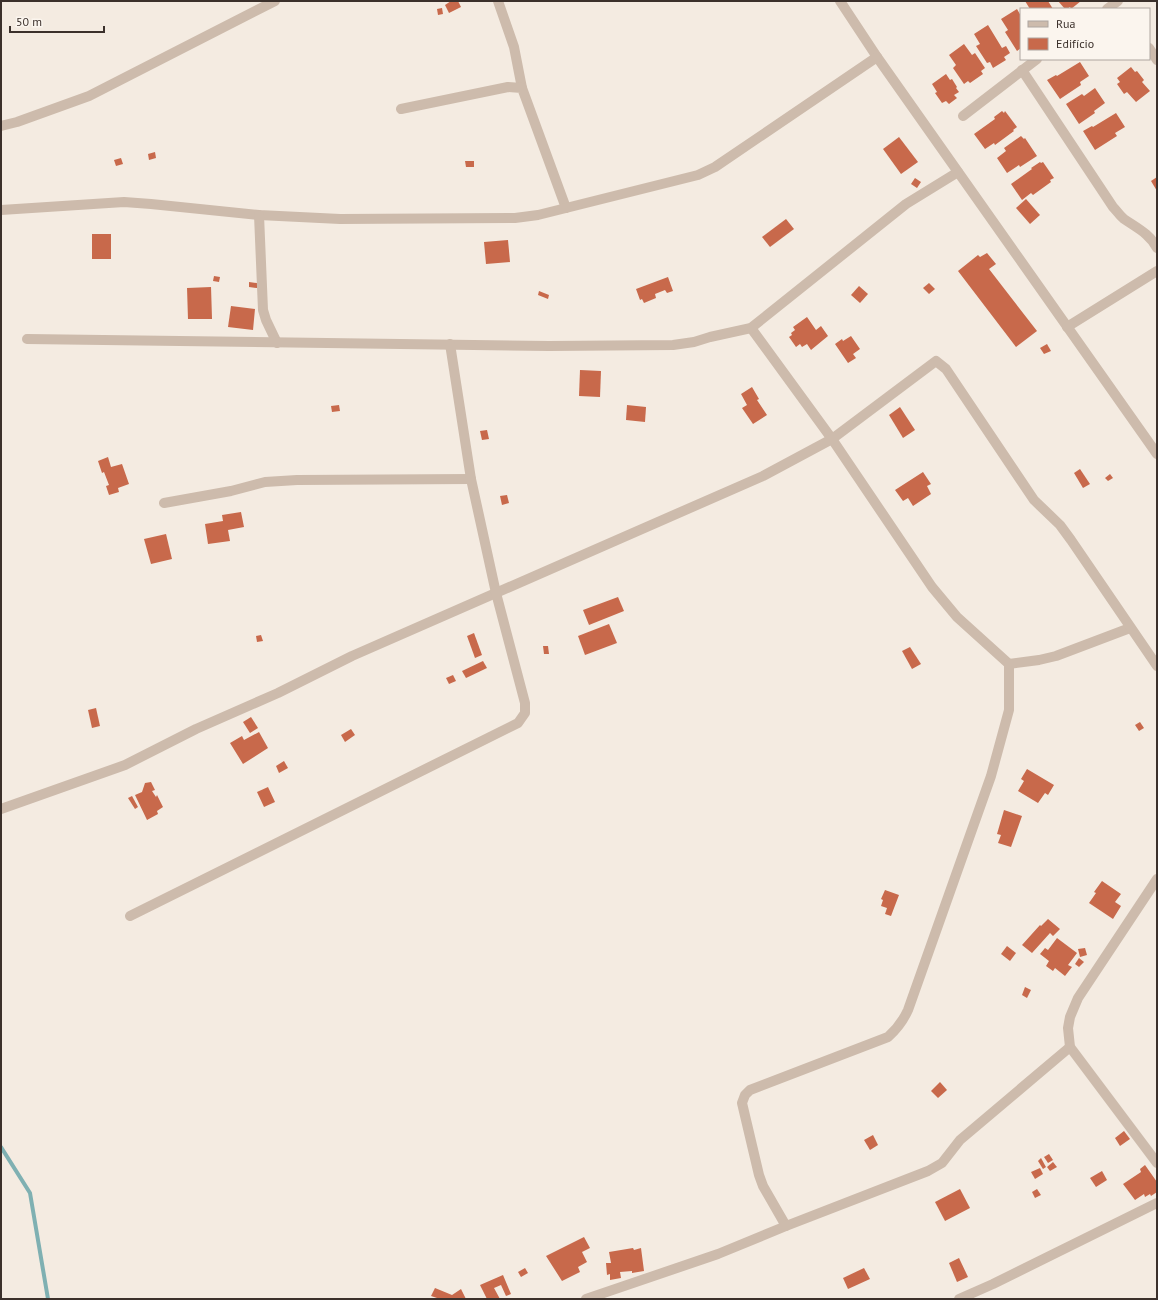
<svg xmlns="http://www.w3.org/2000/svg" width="1158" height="1300" font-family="'PT Sans',sans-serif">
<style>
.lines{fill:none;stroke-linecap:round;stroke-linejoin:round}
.stream{stroke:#7fb0b2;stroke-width:4}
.building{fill:#c8694b}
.minor{stroke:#cdbbac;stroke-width:10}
</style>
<rect width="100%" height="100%" fill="#f4ebe1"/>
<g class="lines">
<path class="stream" d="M1,1147L30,1193L48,1299"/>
</g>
<g class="building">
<path d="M451,1H458L461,7L449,13L445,5Z"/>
<path d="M1025,1H1048L1053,9H1030Z"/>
<path d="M1058,1H1081L1071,9L1070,7L1067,9H1065Z"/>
<path d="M442,8L443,14L438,15L437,9Z"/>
<path d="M1017,9L1021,16V48L1017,51L1005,32L1008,30L1001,19Z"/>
<path d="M988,25L1002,48L1006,46L1010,53L1004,57L1006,60L993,68L990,62L987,63L976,46L980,44L974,34Z"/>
<path d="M964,44L972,55L975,53L985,68L981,71L983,74L970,83L968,81L964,84L953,68L956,65L949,55Z"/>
<path d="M1080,62L1089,76L1080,82L1081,85L1060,99L1047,80L1056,75L1057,76Z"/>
<path d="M1131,67L1135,72L1137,71L1144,80L1142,82L1150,91L1136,102L1127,92L1124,94L1117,84L1120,82L1117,78Z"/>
<path d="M946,74L950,80L952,79L957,87L956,88L959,92L954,95L957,98L949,104L946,101L942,103L935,93L937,92L932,84Z"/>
<path d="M1095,88L1105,103L1094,111L1095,113L1079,124L1066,104L1082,94L1084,96Z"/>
<path d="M1002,111L1004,113L1005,111L1017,127L1013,130L1014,131L995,145L994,143L985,149L974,134L995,119L994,117Z"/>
<path d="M1116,113L1125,127L1115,133L1117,136L1095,150L1083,131L1092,126L1093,127Z"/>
<path d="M1021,136L1024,139L1025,138L1037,156L1020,167L1019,165L1007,173L997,158L1006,151L1004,148Z"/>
<path d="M899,137L918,162L901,174L883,149Z"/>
<path d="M155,152L156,158L149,160L148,154Z"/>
<path d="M121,158L123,164L116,166L114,160Z"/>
<path d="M465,161H474V167H466Z"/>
<path d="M1040,162L1041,163L1043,162L1054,178L1050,180L1051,182L1033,195L1031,193L1022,200L1011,184L1032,169L1031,168Z"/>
<path d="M1157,177V191L1151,181Z"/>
<path d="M915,178L921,182L917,188L911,184Z"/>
<path d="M1026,199L1040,215L1030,224L1016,208Z"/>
<path d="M786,219L794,229L770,247L762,237Z"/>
<rect x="92" y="234" width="19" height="25"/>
<path d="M508,240L510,262L486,264L484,242Z"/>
<path d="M987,253L996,264L989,269L1037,331L1016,347L958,271L978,255L980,257Z"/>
<path d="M214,276L220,277L219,282L213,281Z"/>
<path d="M668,277L673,291L667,293L665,290L655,294L656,298L644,303L642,299L640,300L636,289Z"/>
<path d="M249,282L257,283V288L249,287Z"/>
<path d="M929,283L935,289L929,294L923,288Z"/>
<path d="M859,286L868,294L860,303L851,295Z"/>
<path d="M211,287L212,319H188L187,288Z"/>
<path d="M539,291L549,295L548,299L538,295Z"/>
<path d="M231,306L255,309L253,330L228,327Z"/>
<path d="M807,317L816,330L821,326L828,336L811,350L807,344L802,347L800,344L796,347L789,337L792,335L791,333L795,330L793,327Z"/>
<path d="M851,336L860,349L853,354L856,358L848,363L835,344L842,339L843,341Z"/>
<path d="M1047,344L1051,351L1044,354L1040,348Z"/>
<path d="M580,370L601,371L600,397L579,396Z"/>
<path d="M752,387L759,399L757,400L767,415L753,424L742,408L747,405L741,394Z"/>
<path d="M339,405L340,411L332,412L331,406Z"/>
<path d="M627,405L646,407L645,422L626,420Z"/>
<path d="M900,407L915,430L903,438L889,415Z"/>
<path d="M487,430L489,439L482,440L480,431Z"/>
<path d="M108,457L111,467L122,464L129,484L118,488L119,492L109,495L106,486L109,485L104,472L102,473L98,461Z"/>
<path d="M1080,469L1090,484L1083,488L1074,473Z"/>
<path d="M923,472L931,484L927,486L931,494L913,506L908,498L903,501L895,490Z"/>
<path d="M1110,474L1113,478L1108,481L1105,478Z"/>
<path d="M507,495L509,503L502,505L500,496Z"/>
<path d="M241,512L244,527L228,530L230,541L208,544L205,524L223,521L222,515Z"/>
<path d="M166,534L172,559L151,564L144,539Z"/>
<path d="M618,597L624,611L589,625L583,610Z"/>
<path d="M609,624L617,643L585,655L578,636Z"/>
<path d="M474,633L482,655L475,658L467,636Z"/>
<path d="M261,635L263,641L257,642L256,636Z"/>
<path d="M543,646H548L549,654H544Z"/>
<path d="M910,647L921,664L912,669L902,651Z"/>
<path d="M483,661L487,668L466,678L462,671Z"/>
<path d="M453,675L456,681L449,684L446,678Z"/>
<path d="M96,708L100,726L92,728L88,710Z"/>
<path d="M251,717L258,728L250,733L243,722Z"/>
<path d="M1140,722L1144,728L1139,731L1135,725Z"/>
<path d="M351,729L355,735L345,742L341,735Z"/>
<path d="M259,732L268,748L243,764L230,743L242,736L244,740Z"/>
<path d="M284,761L288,768L279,773L276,766Z"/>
<path d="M1027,769L1054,785L1048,795L1045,793L1038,803L1018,791L1024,781L1021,779Z"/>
<path d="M151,782L155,790L152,791L156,797L157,795L163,807L157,811L158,814L147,820L135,795L142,792L145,783Z"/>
<path d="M268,787L275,802L264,807L257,792Z"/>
<path d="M132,796L138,807L135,809L128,798Z"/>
<path d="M1004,810L1022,816L1011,847L998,843L1001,835L997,834Z"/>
<path d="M1102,881L1121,894L1115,902L1121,906L1113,919L1089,903L1096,893L1094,892Z"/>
<path d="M885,890L899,895L891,916L885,914L887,908L881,906L883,900L881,899Z"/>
<path d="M1048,919L1060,929L1053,936L1050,933L1032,953L1022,945L1040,925L1041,926Z"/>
<path d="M1057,938L1077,953L1068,965L1072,967L1065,976L1055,968L1053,971L1046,966L1049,961L1040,954L1045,948L1048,950Z"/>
<path d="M1007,946L1016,953L1010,961L1001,954Z"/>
<path d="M1085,948L1087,955L1080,957L1078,949Z"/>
<path d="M1079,958L1084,962L1079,967L1075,964Z"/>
<path d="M1025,987L1031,990L1027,998L1022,995Z"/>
<path d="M940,1082L947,1090L938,1098L931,1091Z"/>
<path d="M1124,1131L1130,1139L1120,1146L1115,1138Z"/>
<path d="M873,1135L878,1145L870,1150L864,1140Z"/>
<path d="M1049,1154L1053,1160L1048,1163L1044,1157Z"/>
<path d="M1041,1158L1046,1167L1043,1169L1038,1161Z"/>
<path d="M1053,1162L1057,1167L1050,1171L1047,1167Z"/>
<path d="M1145,1165L1157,1182V1192L1151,1196L1150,1194L1145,1197L1144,1194L1135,1200L1123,1184L1141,1172L1140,1169Z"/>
<path d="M1040,1168L1043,1174L1035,1179L1031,1172Z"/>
<path d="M1102,1171L1107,1180L1096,1187L1090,1178Z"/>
<path d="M960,1189L970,1208L945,1221L935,1202Z"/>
<path d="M1037,1189L1041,1195L1035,1198L1032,1192Z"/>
<path d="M584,1237L590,1248L582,1252L587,1262L578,1267L580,1272L562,1281L546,1256Z"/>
<path d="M633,1248L634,1250L641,1248L644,1271L632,1273V1271L620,1272L621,1278L610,1280V1274L607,1275L606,1263H611L609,1252Z"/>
<path d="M959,1258L968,1277L957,1282L949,1263Z"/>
<path d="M525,1268L528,1273L521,1277L518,1272Z"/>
<path d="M864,1268L870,1279L848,1289L843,1278Z"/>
<path d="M503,1275L511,1294L506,1296L501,1285L494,1288L500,1299H487L480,1285Z"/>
<path d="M435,1288L452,1295L461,1289L466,1299H440L431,1296Z"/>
</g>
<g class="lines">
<g class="minor">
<path d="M498,1L514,47L522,88"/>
<path d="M840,1L877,57L1157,454"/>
<path d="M1107,9L1118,1"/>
<path d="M1149,48L1157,60"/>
<path d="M1022,70L1113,207C1117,211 1120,216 1124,219C1137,228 1150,234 1157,248"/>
<path d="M401,109L508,87L522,88L566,208"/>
<path d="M963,116L1037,59"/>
<path d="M1,126L17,122L89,96L275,1"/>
<path d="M1,210L124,202L151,204L259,215L340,219L515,218L538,215L698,175L715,167L877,57"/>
<path d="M259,215L263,310L266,320L277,343"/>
<path d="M1067,327L1157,271"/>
<path d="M751,328L832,439L932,587L957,617L1009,664V710L991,776L908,1010C903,1021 897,1029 888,1037L750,1090L745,1095L742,1103L759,1175L763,1186L786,1226"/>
<path d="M27,339L549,346L673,345L694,342L710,337L751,328L906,204L958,172"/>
<path d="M164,503L231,491L265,482L297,480L471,479"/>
<path d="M1009,664L1039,660L1056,656L1130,628"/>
<path d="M1,809L125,765L196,729L278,693L352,656L763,476L832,439L936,361L946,369L1034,500L1060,525L1071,540L1157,666"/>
<path d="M1157,879L1078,998L1070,1017L1068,1028L1070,1047L1157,1163"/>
<path d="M130,916L518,723L525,713V703L496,593L471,479L450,344"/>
<path d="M586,1299L718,1254L786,1226L928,1171L942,1163L960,1140L1070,1047"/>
<path d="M959,1299L993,1284L1157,1203"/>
</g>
</g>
<rect width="1158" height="1300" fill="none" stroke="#3b302b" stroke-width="4"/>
<rect x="1020" y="8" width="130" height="52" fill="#fbf5ee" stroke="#aea6a0"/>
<rect x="1028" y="21" width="20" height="6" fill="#cdbbac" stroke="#aea6a0"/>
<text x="1056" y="28" font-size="12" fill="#3b302b">Rua</text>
<rect x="1028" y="38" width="20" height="12" fill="#c8694b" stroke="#aea6a0"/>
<text x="1056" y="48" font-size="12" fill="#3b302b">Edifício</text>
<path d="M10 26v6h94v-6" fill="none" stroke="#3b302b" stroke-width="2"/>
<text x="16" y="26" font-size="12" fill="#3b302b" stroke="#fbf5ee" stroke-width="3" paint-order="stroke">50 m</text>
</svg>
